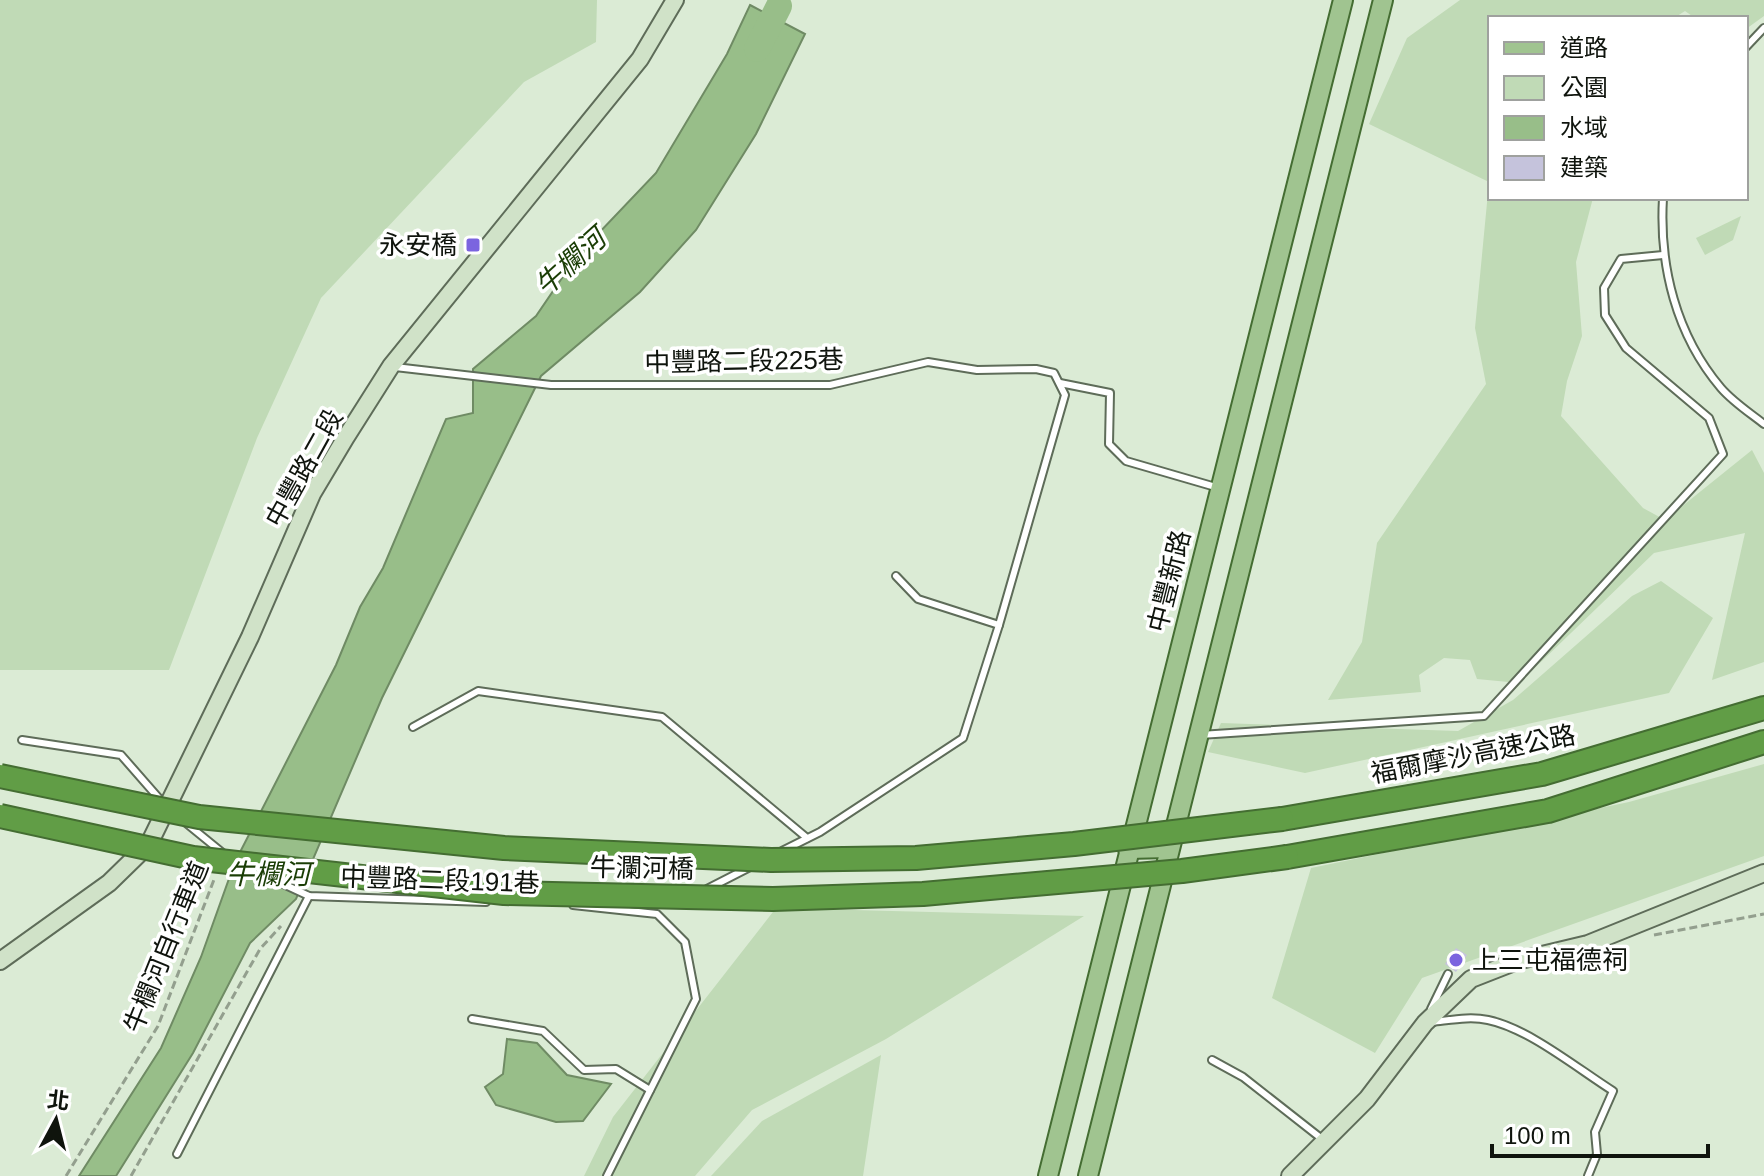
<svg xmlns="http://www.w3.org/2000/svg" width="1764" height="1176" font-family="Helvetica,'Noto Sans TC',sans-serif">
<style>
.green{fill:#c0dab6}
.water{fill:#98be89;stroke:#6f8b64;stroke-width:2}
.lines{fill:none;stroke-linecap:round;stroke-linejoin:round}
.stream{stroke:#6f8b64;stroke-width:4}
.river{stroke:#98be89;stroke-width:26}
.building{fill:#c5c3dc}
.lane-casing{stroke:#5e6c59;stroke-width:10}
.secondary-casing{stroke:#5e6c59;stroke-width:20}
.primary-casing{stroke:#446d32;stroke-width:22}
.highway-casing{stroke:#446d32;stroke-width:26}
.path{stroke:#939f8e;stroke-width:3;stroke-dasharray:8 4;stroke-linecap:butt}
.lane{stroke:#fff;stroke-width:6}
.secondary{stroke:#d0e2c8;stroke-width:16}
.primary{stroke:#a0c490;stroke-width:18}
.highway{stroke:#619d46;stroke-width:22}
.highway-bridge-casing{stroke:#446d32;stroke-width:26;stroke-linecap:butt}
.highway-bridge{stroke:#619d46;stroke-width:22}
.poi-dot{fill:#7b64df;stroke:#fff;stroke-width:3}
.labels{text-anchor:middle;stroke-width:7;stroke-linejoin:round;paint-order:stroke}
.poi-label{font-size:26px;fill:#0f140d;stroke:#fff;text-anchor:end}
.street-label{font-size:26px;fill:#0f140d;stroke:#fff}
.water-label{font-size:28px;font-style:italic;fill:#1a3d05;stroke:#fff}
</style>
<rect width="100%" height="100%" fill="#dbebd5"/>
<g class="green">
<path d="M0,0H597L596,42L524,82L321,298L257,438L169,670H0Z"/>
<path d="M1460,0H1764V16L1746,29V18H1695L1685,11L1674,18H1490V198H1593L1576,262L1582,336L1567,381L1561,416L1643,508L1665,520L1752,450L1764,473V662L1712,680L1745,533L1654,553L1519,683L1477,679L1470,660L1444,658L1419,675L1421,692L1328,700L1362,642L1377,543L1486,384L1475,328L1489,182L1369,124L1407,38Z"/>
<path d="M1741,216L1733,240L1705,255L1696,238Z"/>
<path d="M1661,581L1713,618L1669,693L1305,773L1208,752L1221,723L1458,731L1513,700L1632,596Z"/>
<path d="M1764,764V856L1422,978L1375,1053L1272,998L1311,868L1629,802Z"/>
<path d="M776,908L1084,916L886,1039L752,1110L695,1176H584L613,1117Z"/>
<path d="M881,1055L863,1176H711L762,1121Z"/>
</g>
<g class="water">
<path d="M750,5L805,34L756,134L696,230L640,292L541,376L382,698L296,899L250,943L193,1053L116,1176H79L161,1048L201,957L235,862L336,665L360,607L383,568L446,419L473,413V369L536,316L577,256L656,173L727,54Z"/>
<path d="M507,1039L537,1043L567,1075L611,1084L583,1121L556,1122L496,1105L485,1087L503,1074Z"/>
</g>
<g class="lines">
<path class="stream" d="M779,6L785,0"/>
<path class="river" d="M757,49L779,6"/>
</g>
<path class="building" d="M1456,948L1467,955L1456,972L1445,964Z"/>
<g class="lines">
<defs>
<g id="lane">
<path d="M1746,47L1764,28"/>
<path d="M1663,198C1659,266 1676,335 1721,388C1733,402 1750,413 1764,424"/>
<path d="M395,367L551,385H830L928,362L977,370L1036,369L1054,373L1065,395L999,625"/>
<path d="M1060,383L1110,393L1109,444L1126,461L1219,488"/>
<path d="M413,727L478,691L662,717L807,838"/>
<path d="M1200,735L1484,716L1723,454L1709,418L1626,348L1605,315L1604,288L1621,259L1663,255"/>
<path d="M22,740L121,755L163,803"/>
<path d="M186,823L224,854"/>
<path d="M782,851L820,832L963,738L999,625L918,599L896,576"/>
<path d="M266,876L309,896L486,902"/>
<path d="M707,889L750,867"/>
<path d="M573,905L657,914L685,942L696,999L607,1176"/>
<path d="M1431,1009L1448,974"/>
<path d="M472,1019L543,1031L584,1070L616,1069L650,1090"/>
<path d="M1432,1022C1451,1020 1470,1016 1488,1020C1528,1028 1578,1069 1613,1091L1595,1132L1597,1154L1588,1176"/>
<path d="M1212,1060L1243,1077L1322,1139"/>
<path d="M177,1154L309,896"/>
</g>
<g id="secondary">
<path d="M0,961L109,883L149,844L250,637L312,494L346,437L391,366L640,59L675,0"/>
<path d="M1290,1176L1367,1099L1425,1023L1471,979L1517,961L1588,944L1764,873"/>
</g>
<g id="primary">
<path d="M1128,849L1169,848"/>
<path d="M1048,1176L1343,0"/>
<path d="M1088,1176L1383,0"/>
</g>
<g id="highway">
<path d="M1282,819L1542,774L1764,708"/>
<path d="M1287,857L1548,811L1764,742"/>
</g>
</defs>
<use href="#lane" class="lane-casing"/>
<use href="#secondary" class="secondary-casing"/>
<use href="#primary" class="primary-casing"/>
<use href="#highway" class="highway-casing"/>
<g class="path">
<path d="M1654,935L1764,914"/>
<path d="M66,1176L158,1026L215,877"/>
<path d="M131,1176L260,949L281,926"/>
</g>
<use href="#lane" class="lane"/>
<use href="#secondary" class="secondary"/>
<use href="#primary" class="primary"/>
<use href="#highway" class="highway"/>
<defs>
<g id="highway-bridge">
<path d="M0,776L199,817L504,848L771,860L916,858L1074,844L1282,819"/>
<path d="M0,816L193,858L504,893L773,899L923,894L1182,871L1287,857"/>
</g>
</defs>
<use href="#highway-bridge" class="highway-bridge-casing"/>
<use href="#highway-bridge" class="highway-bridge"/>
</g>
<g class="poi-dot">
<rect x="465" y="237" width="16" height="16" rx="4"/>
<circle cx="1456" cy="960" r="8"/>
</g>
<g class="labels">
<g class="poi-label">
<text x="457" y="254">永安橋</text>
<text x="1472" y="969" text-anchor="start">上三屯福德祠</text>
</g>
<g class="street-label">
<text transform="translate(744 361) rotate(-1)" y="9">中豐路二段225巷</text>
<text transform="translate(304 468) rotate(-61)" y="9">中豐路二段</text>
<text transform="translate(1169 581) rotate(-76)" y="9">中豐新路</text>
<text transform="translate(1473 754) rotate(-11)" y="9">福爾摩沙高速公路</text>
<text transform="translate(642 868) rotate(1)" y="9">牛瀾河橋</text>
<text transform="translate(440 880) rotate(2)" y="9">中豐路二段191巷</text>
<text transform="translate(166 947) rotate(-68)" y="9">牛欄河自行車道</text>
</g>
<g class="water-label">
<text transform="translate(570 262) rotate(-42)" y="10">牛欄河</text>
<text x="268" y="884">牛欄河</text>
</g>
</g>
<rect x="1488" y="16" width="260" height="184" fill="#ffffff" stroke="#9fa19e" stroke-width="2"/>
<rect x="1504" y="42" width="40" height="12" fill="#a0c490" stroke="#9fa19e" stroke-width="2"/>
<text x="1560" y="56" font-size="24" fill="#0f140d">道路</text>
<rect x="1504" y="76" width="40" height="24" fill="#c0dab6" stroke="#9fa19e" stroke-width="2"/>
<text x="1560" y="96" font-size="24" fill="#0f140d">公園</text>
<rect x="1504" y="116" width="40" height="24" fill="#98be89" stroke="#9fa19e" stroke-width="2"/>
<text x="1560" y="136" font-size="24" fill="#0f140d">水域</text>
<rect x="1504" y="156" width="40" height="24" fill="#c5c3dc" stroke="#9fa19e" stroke-width="2"/>
<text x="1560" y="176" font-size="24" fill="#0f140d">建築</text>
<g transform="translate(56 1120) rotate(7)" stroke="#ffffff" stroke-width="6" paint-order="stroke">
<path d="M0-6L14 30L0 20L-14 30Z" fill="#0f140d"/>
<text y="-12" font-size="22" font-weight="bold" text-anchor="middle" fill="#0f140d">北</text>
</g>
<path d="M1492 1144v12h216v-12" fill="none" stroke="#0f140d" stroke-width="4"/>
<text x="1504" y="1144" font-size="24" fill="#0f140d" stroke="#ffffff" stroke-width="6" paint-order="stroke">100 m</text>
</svg>
